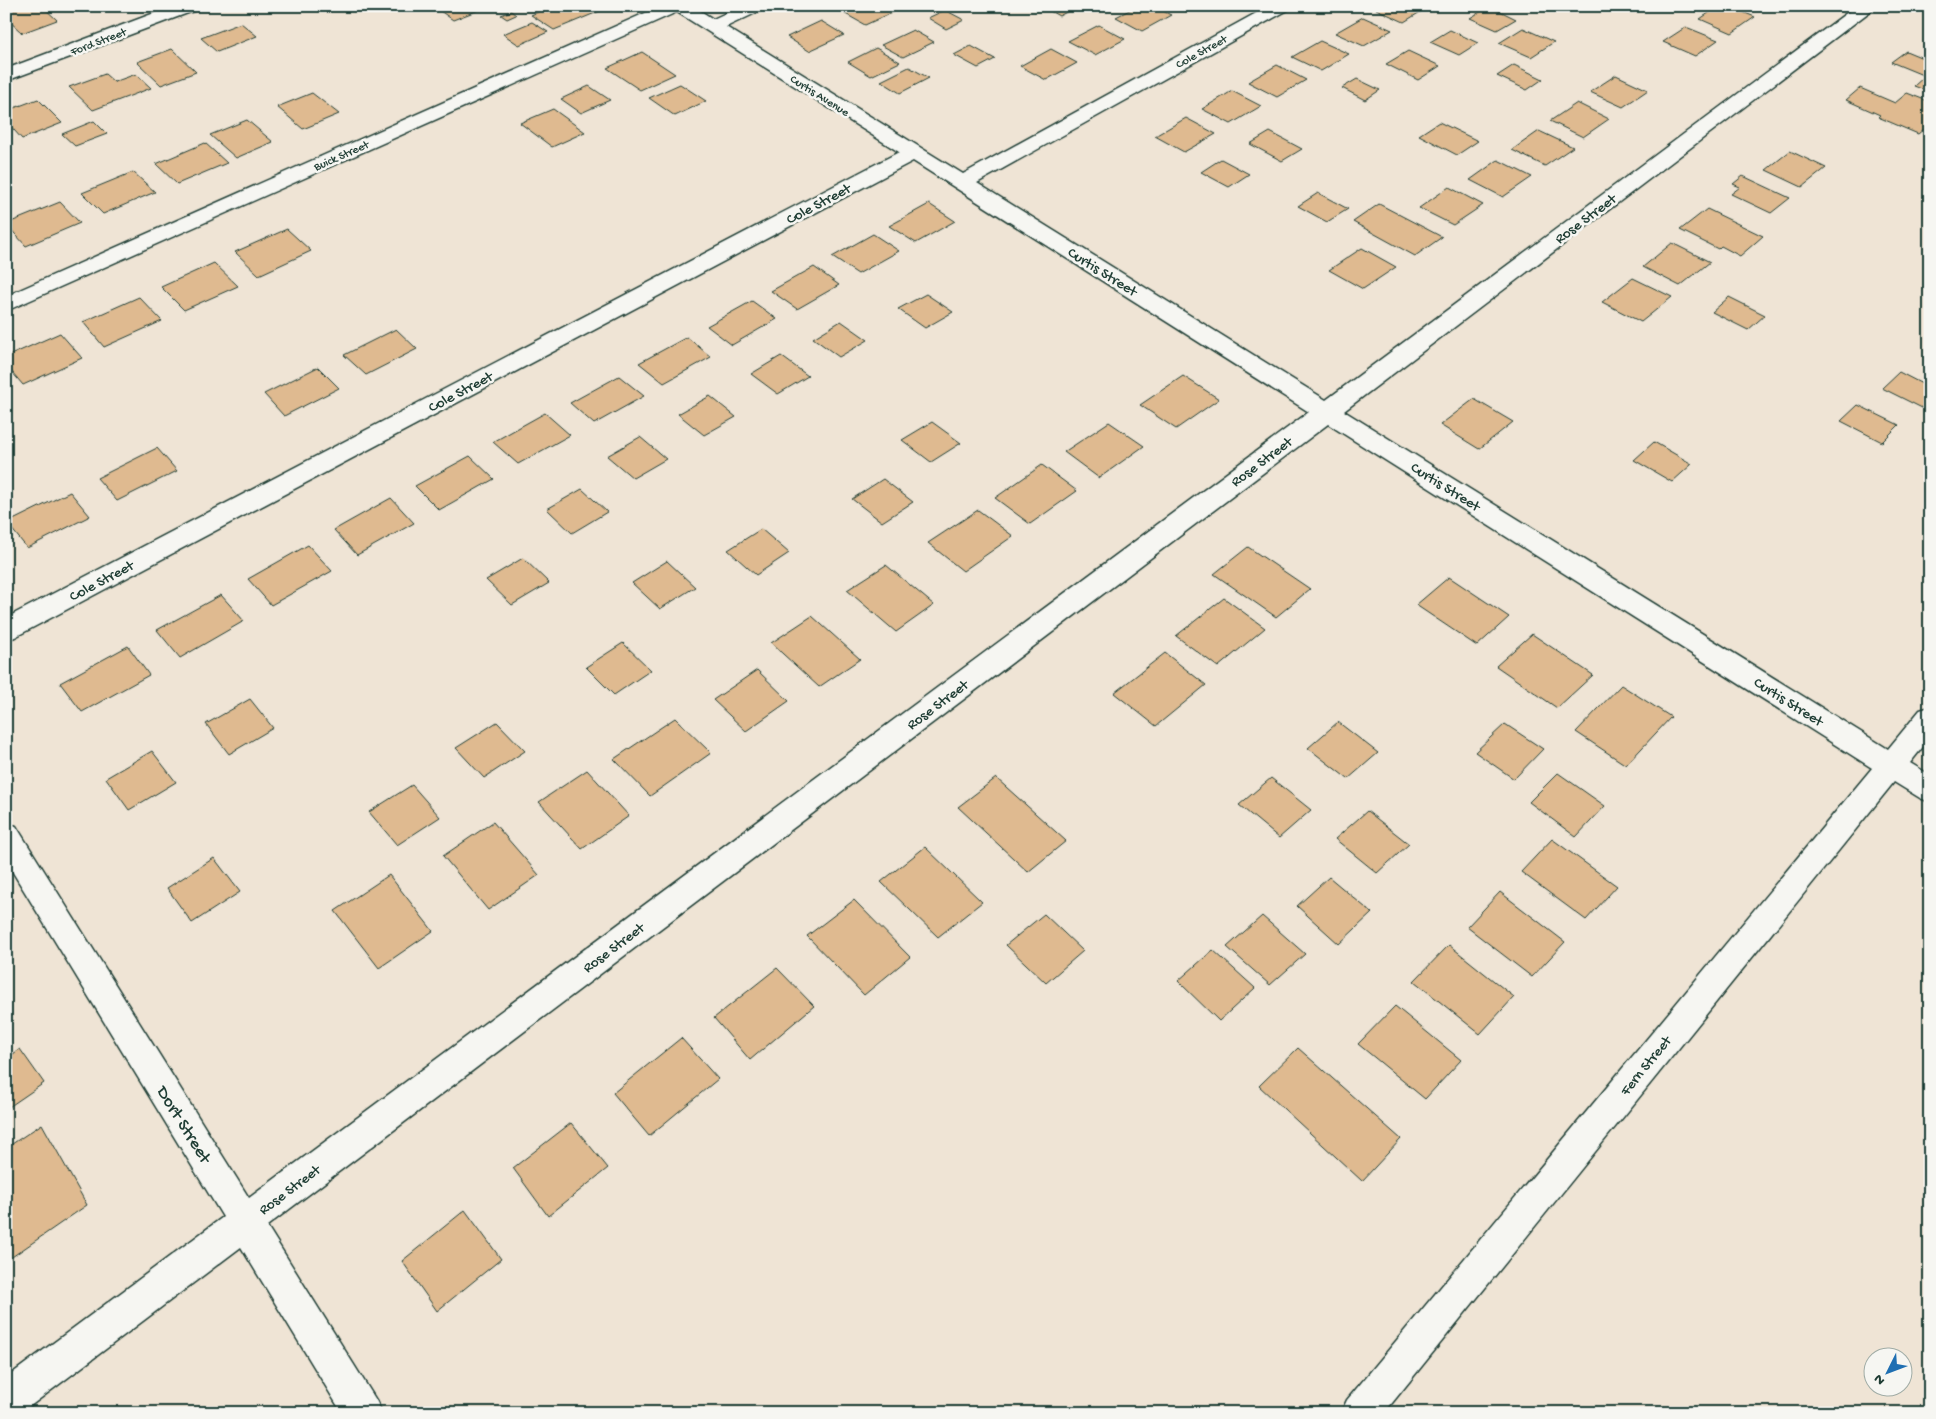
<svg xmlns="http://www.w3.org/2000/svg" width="1936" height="1419" font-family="'Gochi Hand',sans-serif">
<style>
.building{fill:#dfba90;stroke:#1f3d34}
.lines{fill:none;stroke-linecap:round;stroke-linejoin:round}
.minor-casing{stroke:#1f3d34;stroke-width:3}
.minor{fill:#f6f6f2;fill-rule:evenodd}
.labels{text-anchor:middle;stroke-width:5;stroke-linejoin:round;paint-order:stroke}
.far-street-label{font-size:12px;fill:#1f3d34;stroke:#f6f6f2}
.street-label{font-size:15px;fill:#1f3d34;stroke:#f6f6f2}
.near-street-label{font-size:18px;fill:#1f3d34;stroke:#f6f6f2}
</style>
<rect width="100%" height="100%" fill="#efe4d5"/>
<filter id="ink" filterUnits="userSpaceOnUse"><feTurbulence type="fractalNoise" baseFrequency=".02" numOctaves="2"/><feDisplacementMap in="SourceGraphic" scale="10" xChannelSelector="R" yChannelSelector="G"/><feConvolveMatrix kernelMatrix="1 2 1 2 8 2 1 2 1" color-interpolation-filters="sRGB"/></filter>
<g filter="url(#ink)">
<g class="building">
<path d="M17,6H42L57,20L22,33L6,18V10Z"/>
<path d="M441,6H481L484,8L453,20L436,8Z"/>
<path d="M552,6H592L600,11L554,30L531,15Z"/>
<path d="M853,6H892L898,10L865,25L842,12Z"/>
<path d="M1041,6H1078L1059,16Z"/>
<path d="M1137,6H1153L1171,15L1142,31L1116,17Z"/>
<path d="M1380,6H1430L1404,22L1376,9Z"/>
<path d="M1490,6L1516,19L1497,30L1470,18Z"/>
<path d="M1719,6H1728L1755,17L1732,33L1700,19Z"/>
<path d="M945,10L964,20L946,29L928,18Z"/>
<path d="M511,11L516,15L507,19L501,15Z"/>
<path d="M1363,17L1392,30L1364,46L1335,33Z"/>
<path d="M821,21L844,35L809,51L787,37Z"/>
<path d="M532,22L548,32L519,45L503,34Z"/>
<path d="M241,23L257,36L217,52L201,38Z"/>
<path d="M1099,25L1125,39L1095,55L1068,41Z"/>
<path d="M1686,27L1718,40L1695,56L1663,42Z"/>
<path d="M1523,28L1554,42L1531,57L1499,43Z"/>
<path d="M913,30L934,42L903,57L881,45Z"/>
<path d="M1450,30L1478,43L1459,55L1430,42Z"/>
<path d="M1320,41L1349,54L1321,71L1292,57Z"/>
<path d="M971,46L995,59L978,68L954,55Z"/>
<path d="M876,48L900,62L871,76L848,62Z"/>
<path d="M172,49L196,72L161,85L137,62Z"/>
<path d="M1051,49L1077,63L1046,80L1020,66Z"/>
<path d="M1408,51L1440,66L1418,80L1386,64Z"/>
<path d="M1906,51L1930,61V92L1914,86L1925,76L1891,62Z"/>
<path d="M642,52L675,74L640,90L607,68Z"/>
<path d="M1277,65L1306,80L1277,97L1248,82Z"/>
<path d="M1514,65L1543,79L1527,90L1497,76Z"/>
<path d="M909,67L929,78L900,93L881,81Z"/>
<path d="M105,74L114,82L136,74L151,88L93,110L69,87Z"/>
<path d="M1616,75L1648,90L1623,107L1590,92Z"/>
<path d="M1357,79L1380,90L1365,100L1342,88Z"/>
<path d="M680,84L706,101L675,116L649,98Z"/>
<path d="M589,86L610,100L581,113L561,99Z"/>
<path d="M1860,88L1895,103L1907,93L1930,102V124L1918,134L1878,117L1880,115L1846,100Z"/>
<path d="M1232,91L1261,106L1231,124L1202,109Z"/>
<path d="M312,93L339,114L303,129L277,107Z"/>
<path d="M38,99L62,123L22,139L6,121V111Z"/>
<path d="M1577,103L1609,119L1583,137L1550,121Z"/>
<path d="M553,109L585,132L552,147L520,123Z"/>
<path d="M1186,118L1216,134L1184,152L1155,136Z"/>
<path d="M247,120L273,142L236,158L210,135Z"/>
<path d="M94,121L107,134L75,146L62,134Z"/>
<path d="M1439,122L1478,141L1457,155L1419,135Z"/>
<path d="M1539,131L1573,147L1545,166L1512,150Z"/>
<path d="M1270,132L1302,149L1282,161L1250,144Z"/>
<path d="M205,143L227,163L177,184L156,164Z"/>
<path d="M1790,151L1826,168L1802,187L1766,170Z"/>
<path d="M1221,159L1249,174L1229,187L1201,172Z"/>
<path d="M1498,160L1532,177L1503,197L1470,180Z"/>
<path d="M133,172L155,192L103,214L82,193Z"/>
<path d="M1743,176L1790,198L1771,213L1731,194L1740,187L1733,184Z"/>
<path d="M1449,187L1483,205L1453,225L1419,208Z"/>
<path d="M1318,193L1348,209L1327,222L1298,206Z"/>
<path d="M60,202L80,223L26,246L6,224Z"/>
<path d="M929,204L955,221L916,243L889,226Z"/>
<path d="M1379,204L1442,237L1415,256L1353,222Z"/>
<path d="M1707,209L1763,236L1740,256L1721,246L1718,249L1680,230Z"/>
<path d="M287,229L311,251L259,275L235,252Z"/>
<path d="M873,234L899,251L858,274L832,257Z"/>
<path d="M1672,243L1710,262L1680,286L1643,267Z"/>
<path d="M1362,248L1396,267L1363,289L1329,270Z"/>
<path d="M214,263L238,286L184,310L161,287Z"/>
<path d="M814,267L839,285L797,309L771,291Z"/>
<path d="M1633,278L1672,297L1641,322L1602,302Z"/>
<path d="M926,294L953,312L925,328L898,309Z"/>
<path d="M139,297L162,321L104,347L83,322Z"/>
<path d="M1729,297L1765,315L1748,330L1712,312Z"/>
<path d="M752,301L777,319L732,345L707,326Z"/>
<path d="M841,321L868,340L839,357L813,338Z"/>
<path d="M396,329L417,349L366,375L344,355Z"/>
<path d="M60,333L82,358L23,385L6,365V357Z"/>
<path d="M687,337L711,357L664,383L639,363Z"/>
<path d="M781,356L808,376L778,394L751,374Z"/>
<path d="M318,367L339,388L284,416L264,394Z"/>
<path d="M1899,372L1930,388V401L1922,408L1882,388Z"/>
<path d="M619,376L644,396L594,424L570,403Z"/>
<path d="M1183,376L1219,399L1176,429L1140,405Z"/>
<path d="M710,396L736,417L704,435L678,414Z"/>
<path d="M1474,399L1513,422L1479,449L1440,425Z"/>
<path d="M1858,405L1899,425L1882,442L1841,421Z"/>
<path d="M545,413L570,435L518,464L493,442Z"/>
<path d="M932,422L961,443L931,462L902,440Z"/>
<path d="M1109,422L1144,446L1099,478L1064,452Z"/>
<path d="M640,437L666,459L633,478L607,456Z"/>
<path d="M1654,442L1692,464L1672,482L1634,460Z"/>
<path d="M157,448L177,471L117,501L97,478Z"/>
<path d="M470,456L494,479L439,510L415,486Z"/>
<path d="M1042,465L1077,491L1030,524L995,498Z"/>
<path d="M883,479L913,502L882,522L852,499Z"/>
<path d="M582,489L607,512L572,533L547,509Z"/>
<path d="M70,492L90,516L27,548L7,523Z"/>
<path d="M391,498L414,523L357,555L334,530Z"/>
<path d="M978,510L1013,536L963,571L928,543Z"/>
<path d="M761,529L789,553L756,575L728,550Z"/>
<path d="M308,545L332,571L271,605L248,579Z"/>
<path d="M1248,547L1310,589L1276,617L1214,574Z"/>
<path d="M523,558L549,583L512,605L486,580Z"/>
<path d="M667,561L695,587L660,609L632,583Z"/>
<path d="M886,565L934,605L896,632L847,590Z"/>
<path d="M1449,577L1509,617L1477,646L1416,605Z"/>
<path d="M221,595L244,621L180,658L157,630Z"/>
<path d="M1224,598L1265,628L1218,667L1176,636Z"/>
<path d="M812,616L860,659L819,687L771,643Z"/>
<path d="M1532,634L1593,675L1557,708L1496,666Z"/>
<path d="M623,643L651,670L614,695L586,667Z"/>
<path d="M128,646L149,675L82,712L60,683Z"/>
<path d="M1165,653L1206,685L1156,726L1114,693Z"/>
<path d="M757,670L789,701L746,731L713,700Z"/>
<path d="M1621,685L1671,717L1626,765L1576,732Z"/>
<path d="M250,699L273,728L229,754L206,724Z"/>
<path d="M675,718L711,753L650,796L614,759Z"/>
<path d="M497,722L525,751L484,778L456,748Z"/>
<path d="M1338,722L1378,753L1348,779L1308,748Z"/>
<path d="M1505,724L1543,749L1514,779L1475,752Z"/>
<path d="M152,751L176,782L129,810L106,778Z"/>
<path d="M587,770L629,816L582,849L539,802Z"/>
<path d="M1558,773L1605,806L1576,837L1529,802Z"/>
<path d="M996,778L1066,841L1028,872L958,807Z"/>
<path d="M1271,778L1311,810L1279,838L1239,805Z"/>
<path d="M412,785L440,817L397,845L369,812Z"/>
<path d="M1367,811L1409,844L1377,873L1335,839Z"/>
<path d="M493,822L539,875L488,910L443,856Z"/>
<path d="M1552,839L1617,886L1586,920L1521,872Z"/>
<path d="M925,847L982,902L938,937L881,882Z"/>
<path d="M214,858L240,892L192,923L167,888Z"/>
<path d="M389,875L433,931L379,968L335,911Z"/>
<path d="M1329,877L1372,913L1339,944L1297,906Z"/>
<path d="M1500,892L1565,942L1532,977L1467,927Z"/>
<path d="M854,900L910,957L864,995L807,936Z"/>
<path d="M1044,914L1083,951L1046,983L1006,945Z"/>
<path d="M1262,916L1305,954L1270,985L1227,947Z"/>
<path d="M1449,945L1514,997L1480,1034L1414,981Z"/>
<path d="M1213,950L1255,988L1219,1021L1178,981Z"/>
<path d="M777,968L814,1006L750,1060L714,1018Z"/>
<path d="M1395,1006L1461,1060L1425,1099L1358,1044Z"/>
<path d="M681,1038L718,1079L649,1136L613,1093Z"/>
<path d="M1298,1048L1401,1139L1362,1181L1259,1086Z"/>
<path d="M20,1049L44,1083L6,1109V1059Z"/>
<path d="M571,1123L608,1168L548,1216L513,1168Z"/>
<path d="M42,1124L87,1205L9,1259L6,1254V1148Z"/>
<path d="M465,1210L501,1259L437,1311L402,1261Z"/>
</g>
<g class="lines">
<defs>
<g id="minor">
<path d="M173,6H199L196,10L6,81V69Z"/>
<path d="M661,6H693L713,19L741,6H765L762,10L726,27L963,174L1269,6H1291L1288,10L977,183L1326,400L1856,6H1877L1344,411L1888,749L1920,710L1930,707V738L1910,763L1930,775V802L1920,798L1894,782L1384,1413H1341L1347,1400L1872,768L1328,424L267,1226L376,1400L382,1413H342L241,1247L21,1413H6V1378L223,1217L6,861V823L16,826L249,1198L1309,412L913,161L15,637L6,640V618L899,152L677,12L6,311V296Z"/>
</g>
</defs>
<use href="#minor" class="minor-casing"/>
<use href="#minor" class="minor"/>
</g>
</g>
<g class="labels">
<g class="far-street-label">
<text transform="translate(98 41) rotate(-21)" y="4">Ford Street</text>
<text transform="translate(1201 51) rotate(-29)" y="4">Cole Street</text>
<text transform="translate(820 95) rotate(32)" y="4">Curtis Avenue</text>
<text transform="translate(341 155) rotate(-24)" y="4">Buick Street</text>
</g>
<g class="street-label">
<text transform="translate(818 203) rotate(-28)" y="5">Cole Street</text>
<text transform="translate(1585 218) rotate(-37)" y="5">Rose Street</text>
<text transform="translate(1103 271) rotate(32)" y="5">Curtis Street</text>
<text transform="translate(460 391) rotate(-28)" y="5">Cole Street</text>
<text transform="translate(1261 461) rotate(-37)" y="5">Rose Street</text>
<text transform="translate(1446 486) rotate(32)" y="5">Curtis Street</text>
<text transform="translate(101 580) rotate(-28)" y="5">Cole Street</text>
<text transform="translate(1789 701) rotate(32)" y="5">Curtis Street</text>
<text transform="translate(937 704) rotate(-37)" y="5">Rose Street</text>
<text transform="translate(613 947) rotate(-37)" y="5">Rose Street</text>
<text transform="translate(1645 1065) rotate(-51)" y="5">Fern Street</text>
<text transform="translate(289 1189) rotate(-37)" y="5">Rose Street</text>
</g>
<g class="near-street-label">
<text transform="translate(185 1124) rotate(58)" y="6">Dort Street</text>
</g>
</g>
<rect width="1936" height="1419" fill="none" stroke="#f6f6f2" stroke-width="25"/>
<rect x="12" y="12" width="1911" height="1394" fill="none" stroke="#1f3d34" stroke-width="2" filter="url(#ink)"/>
<g transform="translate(1888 1372) rotate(228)"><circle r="24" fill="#f6f6f2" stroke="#a0aca6"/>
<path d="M0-4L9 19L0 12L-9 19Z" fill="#1f6fb2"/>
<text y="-8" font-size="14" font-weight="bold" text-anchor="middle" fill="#1f3d34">N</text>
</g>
</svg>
